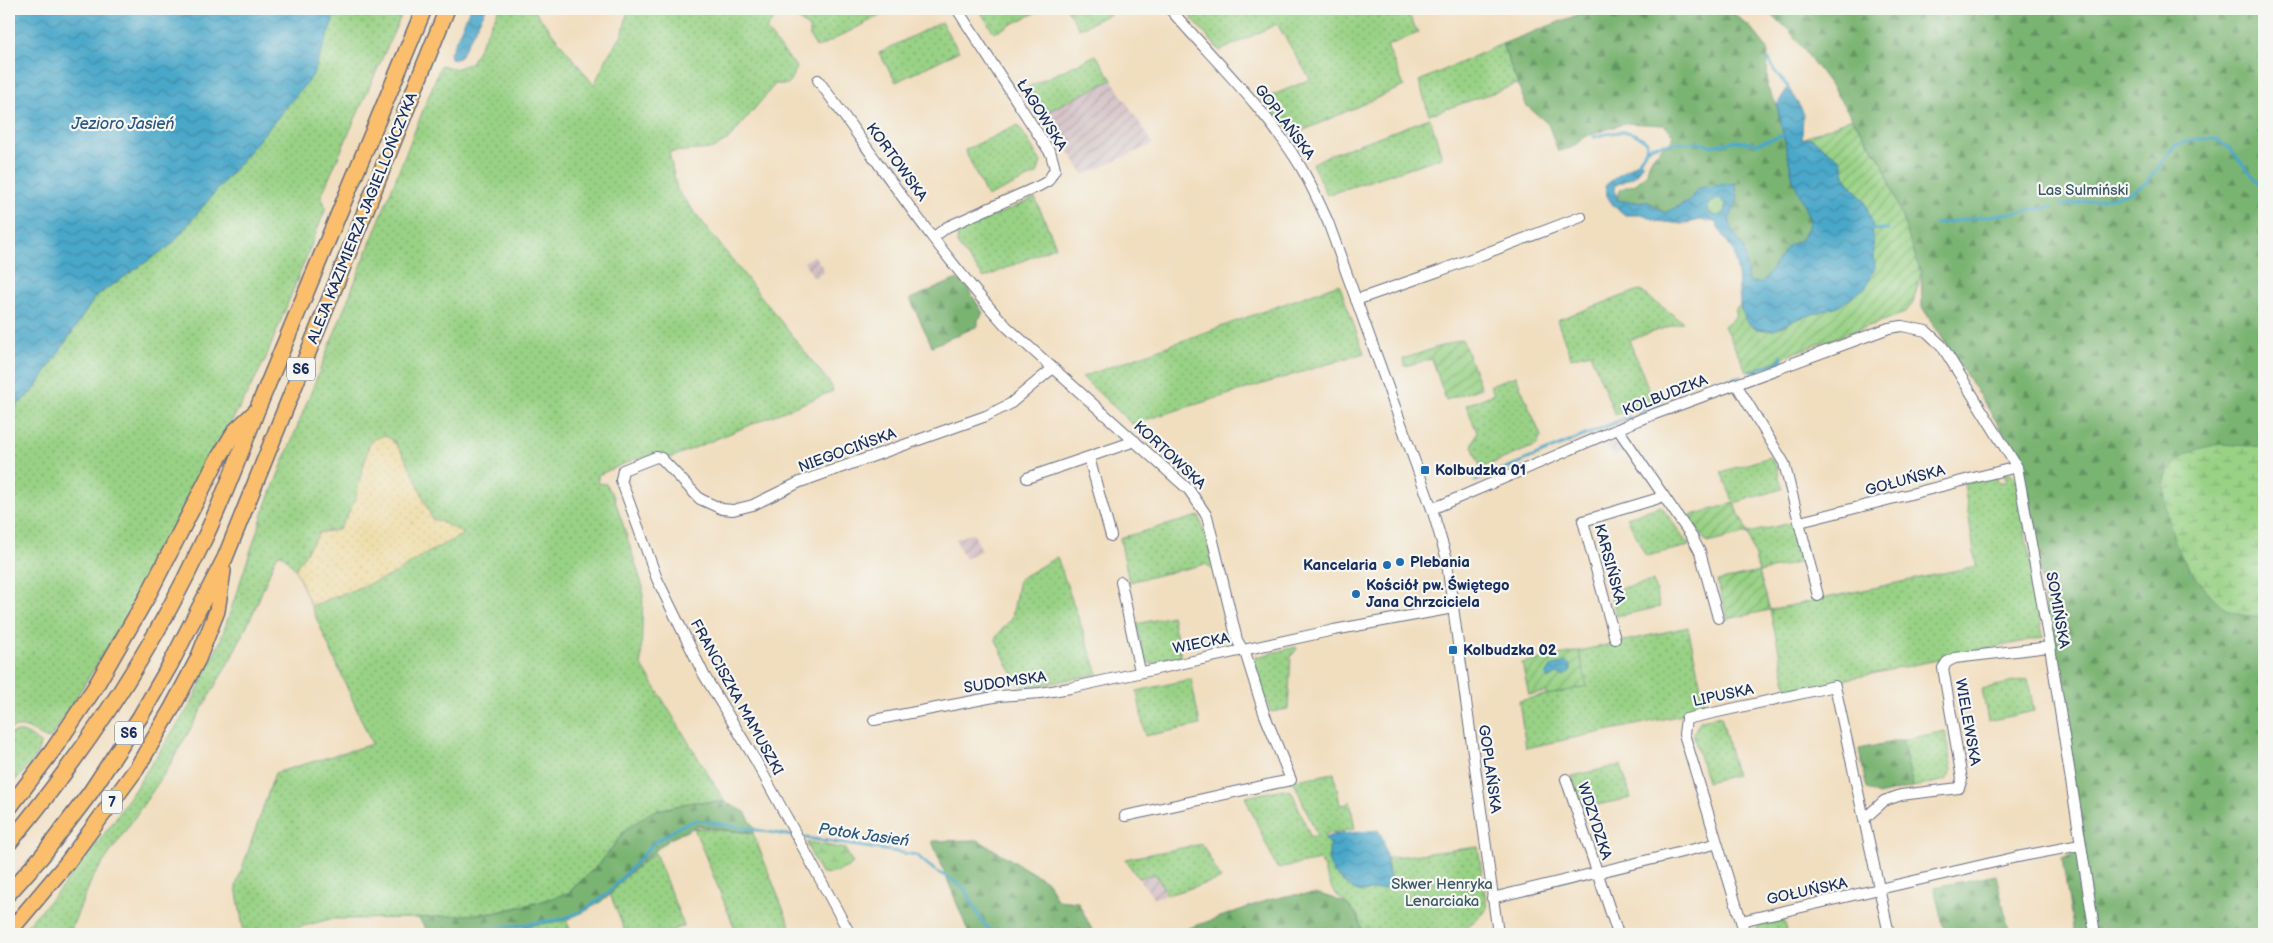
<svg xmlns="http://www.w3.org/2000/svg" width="2273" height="943" font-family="'Balsamiq Sans',sans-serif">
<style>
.industrial{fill:url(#industrial-furrows)}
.grass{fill:url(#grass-dots);stroke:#5a8072}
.forest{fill:url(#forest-firs);stroke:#4a7268}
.wetland{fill:url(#wetland-marsh);stroke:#5a8072}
.sand{fill:url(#sand-dots);stroke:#84847e}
.garden{fill:url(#garden-furrows);stroke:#5a8072}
.water{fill:url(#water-waves);stroke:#326b94;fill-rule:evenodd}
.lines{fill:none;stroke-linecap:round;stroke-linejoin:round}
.stream{stroke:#4aa7c9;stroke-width:3}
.minor-casing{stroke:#666c80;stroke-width:12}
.highway-casing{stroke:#666c80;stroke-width:18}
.minor{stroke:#fff;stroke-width:10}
.highway{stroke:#fabe6d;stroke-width:15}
.poi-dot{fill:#1f6fb2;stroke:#f6f6f2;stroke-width:2}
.labels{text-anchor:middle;stroke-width:4.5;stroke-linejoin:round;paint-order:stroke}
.shield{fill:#f6f6f2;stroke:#5d6b8a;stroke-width:1}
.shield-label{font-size:14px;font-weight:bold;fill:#1b2f5e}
.street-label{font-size:15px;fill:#1b2f5e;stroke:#f6f6f2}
.park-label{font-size:15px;fill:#3a5868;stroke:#f6f6f2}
.poi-label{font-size:15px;font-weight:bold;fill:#1b2f5e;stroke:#f6f6f2;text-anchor:start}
.water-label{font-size:16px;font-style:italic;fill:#2b5983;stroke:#f6f6f2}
</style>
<defs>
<pattern id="industrial-furrows" width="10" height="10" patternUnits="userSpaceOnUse" patternTransform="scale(1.25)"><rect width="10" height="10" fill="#d2bec2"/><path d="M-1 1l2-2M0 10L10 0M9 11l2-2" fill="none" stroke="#aa9ba1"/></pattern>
<pattern id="grass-dots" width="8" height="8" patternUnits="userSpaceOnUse" patternTransform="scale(1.25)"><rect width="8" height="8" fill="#99d285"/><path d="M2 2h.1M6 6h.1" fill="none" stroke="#7cab70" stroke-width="1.8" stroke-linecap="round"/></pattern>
<pattern id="forest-firs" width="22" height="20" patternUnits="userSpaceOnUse" patternTransform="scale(1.25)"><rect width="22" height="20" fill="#7ab472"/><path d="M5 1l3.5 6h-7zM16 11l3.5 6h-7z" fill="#639361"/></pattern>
<pattern id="wetland-marsh" width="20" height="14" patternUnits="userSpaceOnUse" patternTransform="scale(1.25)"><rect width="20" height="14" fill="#99d285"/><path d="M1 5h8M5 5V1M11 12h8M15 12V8" fill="none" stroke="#7cab70"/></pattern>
<pattern id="sand-dots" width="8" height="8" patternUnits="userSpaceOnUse" patternTransform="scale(1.25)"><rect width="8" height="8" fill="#eeda9e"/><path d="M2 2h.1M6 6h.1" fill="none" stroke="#ccbb8a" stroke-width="1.8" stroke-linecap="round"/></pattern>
<pattern id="garden-furrows" width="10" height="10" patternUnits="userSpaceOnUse" patternTransform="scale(1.25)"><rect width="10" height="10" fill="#99d285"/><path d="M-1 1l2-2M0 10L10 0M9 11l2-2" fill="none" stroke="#7cab70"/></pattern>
<pattern id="water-waves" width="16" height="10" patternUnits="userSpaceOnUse" patternTransform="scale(1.25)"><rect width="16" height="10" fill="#4aa7c9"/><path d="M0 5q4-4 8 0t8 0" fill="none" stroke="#3d88a6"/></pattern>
</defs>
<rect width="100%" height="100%" fill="#f6f6f2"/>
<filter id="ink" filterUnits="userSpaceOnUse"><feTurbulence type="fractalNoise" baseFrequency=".02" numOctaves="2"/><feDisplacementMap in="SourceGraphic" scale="10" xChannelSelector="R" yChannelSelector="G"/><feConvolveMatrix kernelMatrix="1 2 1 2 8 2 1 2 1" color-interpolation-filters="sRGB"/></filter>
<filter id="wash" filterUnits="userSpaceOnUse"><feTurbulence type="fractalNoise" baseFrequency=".0096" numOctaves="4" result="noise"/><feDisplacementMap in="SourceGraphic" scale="20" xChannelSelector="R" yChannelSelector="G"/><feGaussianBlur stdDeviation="1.12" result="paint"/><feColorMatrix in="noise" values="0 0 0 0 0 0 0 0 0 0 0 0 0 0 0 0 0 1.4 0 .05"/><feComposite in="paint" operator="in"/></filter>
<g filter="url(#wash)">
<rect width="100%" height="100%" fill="#f1debf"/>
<g class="industrial">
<path d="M1112,80L1153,144L1084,175L1044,113Z"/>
<path d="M814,255L825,271L814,278L804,262Z"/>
<path d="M1614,442L1619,443L1624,451L1613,456L1606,445Z"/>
<path d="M973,533L982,550L965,559L955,539Z"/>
<path d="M1156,874L1167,895L1154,898L1138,878Z"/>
</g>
<g class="grass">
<path d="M337,9H404L321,196L326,208L265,360L246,396L201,475L134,605L52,736L49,739C32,734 29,722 9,729V412L34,390L96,296L171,245L313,75Z"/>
<path d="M499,9H533L594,85L609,54L623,33L628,9H780L766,30L797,68L788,84H775L729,139L713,149L669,152L677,190L831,385L833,391L670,458L660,454L635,459L598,475V483L606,484L614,497L643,587L641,664L725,802H693L626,829L601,862L568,893L536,903L493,913L440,918L330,919L273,934H244L236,886L275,773L372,744L311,606L392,575L427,553L463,534L442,522L432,519L414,478L394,440L370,441L354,503L339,530L320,532L295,569L282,554H279L275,559L254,611L231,658L165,773L92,879L69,934H19L62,887L111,825L191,704L220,642L265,508L441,65L455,69L471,63Z"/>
<path d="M786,9H785H893L817,48L810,37V29Z"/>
<path d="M979,9H1043L994,33Z"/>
<path d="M1067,9H1120L1079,29Z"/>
<path d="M1184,9H1406L1418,33L1387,46L1404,86L1293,135L1262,100L1310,79L1277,24L1220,51Z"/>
<path d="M941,22L959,51L896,82L879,53Z"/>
<path d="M1502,44L1518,84L1429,115L1419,81Z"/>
<path d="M1096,55L1112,80L1044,113L1028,87Z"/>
<path d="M1430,118L1442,157L1327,195L1312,164L1329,155Z"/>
<path d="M1018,125L1041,162L1037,174L987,197L965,150Z"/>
<path d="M1035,198L1056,246L984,278L957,244L958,232Z"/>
<circle cx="1717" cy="207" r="9"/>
<path d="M1339,284L1364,353L1132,424L1082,377Z"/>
<path d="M1639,290L1683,322L1629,340L1654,402L1615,415L1590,353L1571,358L1557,320Z"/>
<path d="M1516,376L1541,436L1537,445L1481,468L1472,446L1477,432L1466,405L1494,394L1490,385Z"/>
<path d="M1770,457L1777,468L1782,489L1734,503L1721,472Z"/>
<path d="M2011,473L2016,479L2043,637L1788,692L1770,610L1976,566L1964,484L1996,476L1998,483L2006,482L2005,474Z"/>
<path d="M1661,506L1689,546L1646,556L1627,517Z"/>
<path d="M1199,516L1207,540L1215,572L1206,564L1129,582L1120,538Z"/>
<path d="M1791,523L1801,562L1759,572L1748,533Z"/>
<path d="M1057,557L1098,674L1030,687L1020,685L1009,668L995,638L1012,618L1019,579Z"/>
<path d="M1653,581L1660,607L1617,616L1609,591Z"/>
<path d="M1172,616L1181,657L1151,664L1144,659L1137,624Z"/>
<path d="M1688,627L1706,710L1526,748L1519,701L1586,686L1579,651Z"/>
<path d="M1296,647L1297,649L1291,656L1288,709L1271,712L1257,680L1254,661L1256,657Z"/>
<path d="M1191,679L1200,725L1145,736L1137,691Z"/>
<path d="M2028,679L2034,711L1988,721L1982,689Z"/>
<path d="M1721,716L1736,775L1707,782L1693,734L1701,720Z"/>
<path d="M9,729L11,734C23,728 30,736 40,743C40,759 19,775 9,787Z"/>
<path d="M1945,731L1952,770L1946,780L1913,787L1902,740Z"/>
<path d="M1621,765L1631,798L1582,808L1572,776Z"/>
<path d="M1291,769L1297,780L1334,773L1340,805L1348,804L1350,801L1355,829L1325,834V840L1330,844L1362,892L1397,886L1389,874L1387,858L1478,847L1487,908C1482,920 1467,922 1462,934H1363L1357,914L1333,891L1320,860L1277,868L1245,797L1284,789L1292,792L1311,838L1317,835L1294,782Z"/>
<path d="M694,828L753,833L793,934H737Z"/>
<path d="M1202,844L1221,879L1167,895L1156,874L1138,878L1125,859Z"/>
<path d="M655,853L684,926L664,934H626L610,894L626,876Z"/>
<path d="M566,920L572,934H526L525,925Z"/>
<path d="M1784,920L1788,934H1754L1759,925Z"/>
</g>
<g class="forest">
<path d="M1587,9H1729L1753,30L1768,49L1767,87L1777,105L1793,179L1811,220C1806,234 1803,241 1789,245L1762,283L1748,282L1744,249L1734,234L1729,219L1738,199L1734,184L1698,188L1689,201L1665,213L1647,201L1630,202L1617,200C1617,186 1628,188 1637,183C1640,180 1644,177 1647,174C1648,157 1659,149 1673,140V134L1664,125L1625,123L1585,137L1571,148L1558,151L1548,124L1526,105L1502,44L1577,15Z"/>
<path d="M1764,9H2264V934H2074L2062,858L2084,849L2022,461L1922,307L1921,273L1883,164L1831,86L1789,30Z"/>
<path d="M957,279L965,284L983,313L978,320V326L932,346L910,299Z"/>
<path d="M1902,740L1913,787L1878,795L1867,789L1859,749Z"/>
<path d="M693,802H725L745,812L755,829L753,833L697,826L668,840L626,875L608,897L586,911L566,920L478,934H430L418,918L493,913L536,903L568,893L601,862L626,829L653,811Z"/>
<path d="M978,840L1048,882L1057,900L1078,902L1094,934H969L932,841Z"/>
<path d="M1996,875L2010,934H1945L1934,887Z"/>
<path d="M1319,894C1346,902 1356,905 1363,934H1182L1181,931L1268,900L1291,895Z"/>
</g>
<g class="wetland">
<path d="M2221,444L2264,447V616C2251,617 2232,615 2221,605C2209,594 2188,569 2181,555C2172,536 2157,489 2169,471C2182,451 2200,448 2221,444Z"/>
<path d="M808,842L845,849L853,864C844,869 830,877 820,872L807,845Z"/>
</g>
<path class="sand" d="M385,435C406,446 422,497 432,519L442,522L464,534L427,553L392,575L311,606L295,569L320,532L339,530L354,503L370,441Z"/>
<g class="garden">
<path d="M1852,118L1883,164L1921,273L1913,303L1905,313L1788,355L1784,358L1747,372L1724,326L1735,317L1736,308L1740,306C1751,333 1768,337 1792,321L1865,202L1846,178L1841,160L1811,138L1802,139Z"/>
<path d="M1462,339L1481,388L1446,400L1432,359L1405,366L1403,359Z"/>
<path d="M1734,503L1748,533L1707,543L1689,516Z"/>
<path d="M1759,572L1770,610L1728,619L1717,581Z"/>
<path d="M1579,651L1587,686L1548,695L1547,692L1529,695L1522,663Z"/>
</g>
<g class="water">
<path d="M9,9H337L313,75L171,245L96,296L34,390L9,412Z"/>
<path d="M470,9H486L460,57L454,60L451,58L450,53Z"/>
<path d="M1788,87L1803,112L1802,139L1811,138L1841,160L1846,179L1865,202L1872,222L1875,268L1866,287L1841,305L1792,321L1774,330L1757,329L1746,321L1740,306L1738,274L1734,252L1715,222L1701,220L1682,224L1657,221L1645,215H1625L1613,205L1607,196L1605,186C1606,184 1636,163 1639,161L1643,163L1635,176L1614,186L1617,200L1630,202L1647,201L1665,213L1689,201L1698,188L1735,183L1738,199L1729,220L1734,234L1744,249L1748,282L1762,283L1789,245C1804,241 1806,234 1810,220L1793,179L1777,105ZM1719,199L1726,204L1724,213L1717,216L1711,215L1708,210L1709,203Z"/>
<path d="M1566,662L1571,666V670L1564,676L1557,674L1548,679L1546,675L1551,667Z"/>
<path d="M1378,830C1391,847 1381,871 1397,887L1362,892L1352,889L1333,872L1328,860L1330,844L1325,840L1327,837L1333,835Z"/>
</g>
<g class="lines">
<g class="stream">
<path d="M1769,59L1774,70L1788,87"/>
<path d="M1594,137C1615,132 1629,126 1647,142L1646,150L1639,161"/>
<path d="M1646,150L1652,146L1672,143H1699L1711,146L1736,141L1757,144L1784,135"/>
<path d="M2061,206L2129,194L2147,182L2175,145L2197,139H2216L2230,149L2264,189"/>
<path d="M1935,224L2052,207"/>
<path d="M1872,230L1888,229"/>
<path d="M1751,372L1782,361L1781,355"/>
<path d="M1708,388L1740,376"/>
<path d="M1671,401L1699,391"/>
<path d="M1638,413L1663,404"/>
<path d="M1475,481L1629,417"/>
<path d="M806,838L917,855C924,862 932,869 941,874C949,878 957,882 964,889C978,905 977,929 1001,934"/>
<path d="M438,932L461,933L563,919L585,910L607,894L654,843L681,826L696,820L793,836"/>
<path d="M385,934L401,932L411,934"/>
<path d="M412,934L432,933"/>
<path d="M1007,934L1016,931L1022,934"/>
</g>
</g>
</g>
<g filter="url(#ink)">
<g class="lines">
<defs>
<g id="minor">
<path d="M1170,9C1213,59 1265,108 1299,164C1310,182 1319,202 1328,222L1432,509L1446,556L1498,934"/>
<path d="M818,80C879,163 937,251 1007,327L1189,490L1207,516L1237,640L1246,655L1264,713L1291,780C1235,791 1180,805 1125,816"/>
<path d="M934,237L947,227L1039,186L1048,181L1055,169L1051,154L957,9"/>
<path d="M1356,300L1439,271L1581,217"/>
<path d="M1736,384L1784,463L1818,596"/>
<path d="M1089,458L1111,536"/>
<path d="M1027,478L1135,441"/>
<path d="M1663,495L1692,537L1700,552L1718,618"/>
<path d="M1432,509L1641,419L1889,328L1902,326L1926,331L1942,346L2017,467L2050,647L2095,934"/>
<path d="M1800,522L2017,467"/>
<path d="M1121,582L1140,671"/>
<path d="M1615,639L1583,521L1656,499L1663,495L1618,429"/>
<path d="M874,720L999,696L1040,693L1070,688L1334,630L1453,608"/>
<path d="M1566,779L1618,934"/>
<path d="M1864,819L1884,801L1901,795L1959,788L1962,779L1943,668L1947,662L1955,658L2050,647"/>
<path d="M1492,898L1715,844"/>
<path d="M1741,921L2017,857L2080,845"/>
<path d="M850,934L756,761L704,675L657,579L621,480L623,470L656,457L661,458L700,499L722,509L733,510L753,505L800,482L986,416L1010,404L1053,368"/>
<path d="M1745,934L1684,734L1686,719L1835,686L1889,934"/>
</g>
<g id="highway">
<path d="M9,808L53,750L94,689L147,597L215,464L235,431L254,413"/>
<path d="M9,843C83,754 149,656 199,550C221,505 239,457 257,410L424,9"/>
<path d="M9,893L42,856L90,793L140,717L170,665L225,558L447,9"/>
<path d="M9,932L67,863L137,768L172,708L198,659L217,611L223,571"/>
</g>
</defs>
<use href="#minor" class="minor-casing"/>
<use href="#highway" class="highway-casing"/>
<use href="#minor" class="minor"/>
<use href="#highway" class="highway"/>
</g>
</g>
<g class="poi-dot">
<rect x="1420" y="465" width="10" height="10" rx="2.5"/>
<circle cx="1400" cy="562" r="5"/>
<circle cx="1387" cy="565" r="5"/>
<circle cx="1356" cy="594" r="5"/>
<rect x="1448" y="645" width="10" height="10" rx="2.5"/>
</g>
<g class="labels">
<g class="shield">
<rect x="287" y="357.5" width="28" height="23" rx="4"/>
<rect x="115" y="721.5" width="28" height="23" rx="4"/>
<rect x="102" y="790.5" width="20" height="23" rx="4"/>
</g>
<g class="shield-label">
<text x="301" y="374">S6</text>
<text x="129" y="738">S6</text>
<text x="112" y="807">7</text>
</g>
<g class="street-label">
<text transform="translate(1042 115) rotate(58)" y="5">ŁAGOWSKA</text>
<text transform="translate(1285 122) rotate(53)" y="5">GOPLAŃSKA</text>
<text transform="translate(897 162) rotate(54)" y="5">KORTOWSKA</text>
<text transform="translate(362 218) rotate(-68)" y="5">ALEJA KAZIMIERZA JAGIELLOŃCZYKA</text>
<text transform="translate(1665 395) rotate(-21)" y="5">KOLBUDZKA</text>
<text transform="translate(847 450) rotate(-20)" y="5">NIEGOCIŃSKA</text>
<text transform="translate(1170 455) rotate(43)" y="5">KORTOWSKA</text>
<text transform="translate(1905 480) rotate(-15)" y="5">GOŁUŃSKA</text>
<text transform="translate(1610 564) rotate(75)" y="5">KARSIŃSKA</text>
<text transform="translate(2058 610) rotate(80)" y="5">SOMIŃSKA</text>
<text transform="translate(1201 643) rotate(-11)" y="5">WIECKA</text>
<text transform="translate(1005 682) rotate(-8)" y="5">SUDOMSKA</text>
<text transform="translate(1723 695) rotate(-12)" y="5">LIPUSKA</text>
<text transform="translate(737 697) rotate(61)" y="5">FRANCISZKA MAMUSZKI</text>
<text transform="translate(1968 722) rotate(80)" y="5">WIELEWSKA</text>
<text transform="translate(1490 769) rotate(82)" y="5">GOPLAŃSKA</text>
<text transform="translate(1595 821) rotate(72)" y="5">WDZYDZKA</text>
<text transform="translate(1807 891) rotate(-12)" y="5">GOŁUŃSKA</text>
</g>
<g class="park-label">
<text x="2083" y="195">Las Sulmiński</text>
<text x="1442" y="889">Skwer Henryka<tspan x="1442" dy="17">Lenarciaka</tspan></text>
</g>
<g class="poi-label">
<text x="1435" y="475">Kolbudzka 01</text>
<text x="1410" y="567">Plebania</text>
<text x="1377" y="570" text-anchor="end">Kancelaria</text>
<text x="1366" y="590">Kościół pw. Świętego<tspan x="1366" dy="17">Jana Chrzciciela</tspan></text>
<text x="1463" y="655">Kolbudzka 02</text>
</g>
<g class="water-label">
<text x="123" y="129">Jezioro Jasień</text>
<text transform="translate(864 834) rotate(8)" y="6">Potok Jasień</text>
</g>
</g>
<rect width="2273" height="943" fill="none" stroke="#f6f6f2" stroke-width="30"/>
</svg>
